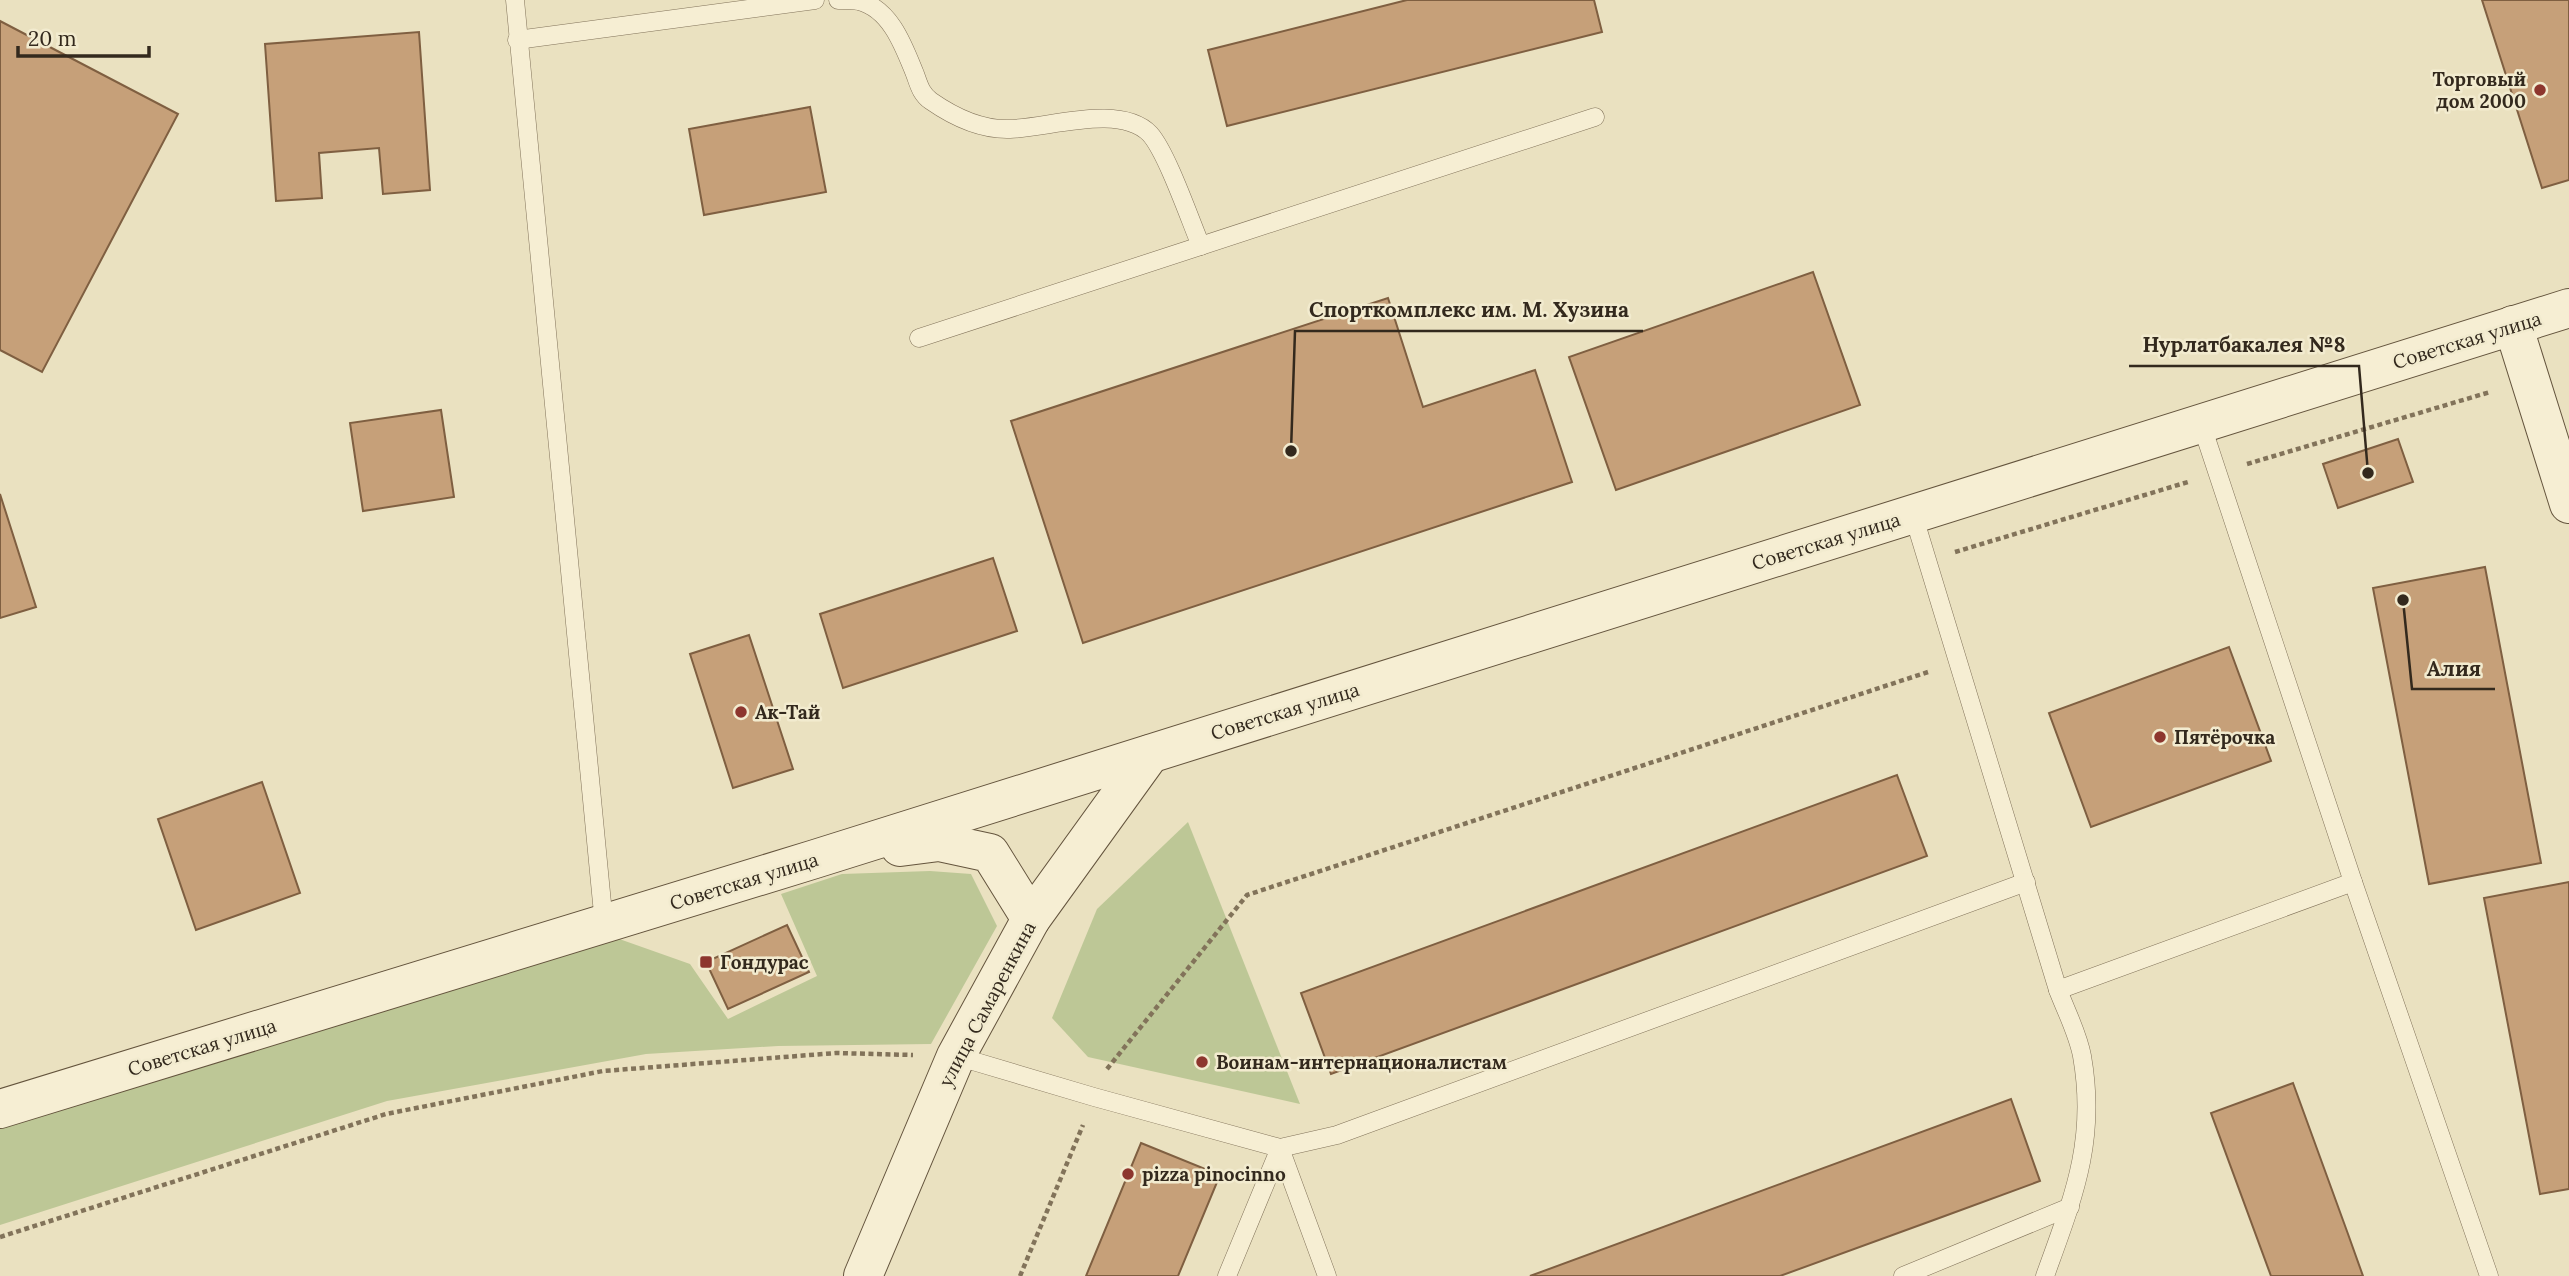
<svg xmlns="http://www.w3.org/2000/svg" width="2569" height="1276" font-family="Lora,serif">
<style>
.green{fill:#bdc796}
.building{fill:#c6a079;stroke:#7f5f41;stroke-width:2}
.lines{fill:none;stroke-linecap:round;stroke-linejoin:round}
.lane-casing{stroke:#82735a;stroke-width:19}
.secondary-casing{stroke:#64543d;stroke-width:40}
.path{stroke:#82735a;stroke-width:4.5;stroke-dasharray:5 3.5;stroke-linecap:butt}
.lane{stroke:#f6eed3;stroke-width:18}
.secondary{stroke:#f6eed3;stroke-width:38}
.poi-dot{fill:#8d362e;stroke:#f2ebcf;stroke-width:2.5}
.labels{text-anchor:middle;stroke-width:5;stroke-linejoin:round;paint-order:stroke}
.poi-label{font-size:19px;font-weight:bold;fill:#33291d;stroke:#f2ebcf;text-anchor:start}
.street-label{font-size:19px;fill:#33291d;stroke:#f2ebcf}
.leader{fill:none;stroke:#33291d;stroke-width:2.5}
.callout-dot{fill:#33291d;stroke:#f2ebcf;stroke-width:2.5}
.callout-label{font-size:21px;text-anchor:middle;font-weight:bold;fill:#33291d;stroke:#f2ebcf;stroke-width:5;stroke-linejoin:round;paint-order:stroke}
</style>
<rect width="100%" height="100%" fill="#eae1c0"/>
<g class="green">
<path d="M1188,822L1300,1104L1088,1057L1052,1018L1097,909Z"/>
<path d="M930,871L971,874L997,926L931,1044L778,1046L646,1054L387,1101L0,1225V1121L608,935L690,964L728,1019L817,976L781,894L842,874Z"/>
</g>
<g class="building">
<path d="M1407,0H1594L1602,32L1227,126L1208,50Z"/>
<path d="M2482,0H2569V180L2542,188Z"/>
<path d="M0,21L178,114L42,372L0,350Z"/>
<path d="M419,32L430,190L383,194L379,148L319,153L322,198L276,201L265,44Z"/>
<path d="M810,107L826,192L704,215L689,129Z"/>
<path d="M1813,272L1860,405L1616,490L1569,357Z"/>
<path d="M1388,298L1423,407L1535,370L1572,482L1083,643L1011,421Z"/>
<path d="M441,410L454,497L363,511L350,423Z"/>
<path d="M2398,439L2413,482L2338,508L2323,464Z"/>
<path d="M0,494L36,607L0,618Z"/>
<path d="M993,558L1017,631L843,688L820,614Z"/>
<path d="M2485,567L2541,863L2429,884L2373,588Z"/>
<path d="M749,635L793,769L733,788L690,654Z"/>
<path d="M2229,647L2271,761L2091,827L2049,713Z"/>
<path d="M1897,775L1927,856L1331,1074L1301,993Z"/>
<path d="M262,782L300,893L196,930L158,819Z"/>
<path d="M2569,882V1189L2540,1194L2484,898Z"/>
<path d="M787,925L809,972L728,1009L706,962Z"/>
<path d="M2293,1083L2348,1234L2363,1276H2271L2211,1113Z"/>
<path d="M2011,1099L2040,1181L1942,1217L1780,1276H1530Z"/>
<path d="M1141,1143L1220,1175L1178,1276H1086Z"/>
</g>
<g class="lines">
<defs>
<g id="lane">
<path d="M515,0L604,924"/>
<path d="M838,0C844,0 853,0 859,1C891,9 904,47 915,74C919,85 921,94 931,101C954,117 981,130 1010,129C1049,128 1120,103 1150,134C1167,153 1190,220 1201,246"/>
<path d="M517,40L815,0"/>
<path d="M919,338L1595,117"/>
<path d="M2201,423L2353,882L2489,1276"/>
<path d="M1913,514L2058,990C2066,1011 2078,1034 2082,1056C2097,1141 2073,1198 2045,1276"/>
<path d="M2058,990L2353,882"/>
<path d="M956,1056L1094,1097L1280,1148L1337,1135L2026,882"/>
<path d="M1280,1148L1327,1276"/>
<path d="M1227,1276L1280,1148"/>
<path d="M1903,1276L2070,1207"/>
</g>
<g id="secondary">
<path d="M2513,325L2569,504"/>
<path d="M900,847L939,842L990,853L1031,919"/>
<path d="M0,1109L815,859L2569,308"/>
<path d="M863,1276L956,1056L1031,919L1150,754"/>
</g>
</defs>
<use href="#lane" class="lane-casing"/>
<use href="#secondary" class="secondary-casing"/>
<g class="path">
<path d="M2247,464L2490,392"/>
<path d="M1955,552L2188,482"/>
<path d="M1107,1069L1247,895L1928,672"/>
<path d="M0,1237L386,1114L603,1071L836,1053L913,1055"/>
<path d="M1020,1276L1083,1125"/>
</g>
<use href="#lane" class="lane"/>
<use href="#secondary" class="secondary"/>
</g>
<g class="poi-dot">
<circle cx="2540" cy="90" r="7"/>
<circle cx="741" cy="712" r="7"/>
<circle cx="2160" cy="737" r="7"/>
<rect x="699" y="955" width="14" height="14" rx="3.5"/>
<circle cx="1202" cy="1062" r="7"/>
<circle cx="1128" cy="1174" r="7"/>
</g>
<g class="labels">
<g class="poi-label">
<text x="2526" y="86" text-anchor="end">Торговый<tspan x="2526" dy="22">дом 2000</tspan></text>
<text x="755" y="719">Ак-Тай</text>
<text x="2174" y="744">Пятёрочка</text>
<text x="720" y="969">Гондурас</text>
<text x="1216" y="1069">Воинам-интернационалистам</text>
<text x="1142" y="1181">pizza pinocinno</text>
</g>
<g class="street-label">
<text transform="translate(2467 340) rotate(-17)" y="7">Советская улица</text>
<text transform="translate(1826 541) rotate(-17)" y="7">Советская улица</text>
<text transform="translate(1285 711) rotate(-17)" y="7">Советская улица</text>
<text transform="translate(744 881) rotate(-17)" y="7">Советская улица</text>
<text transform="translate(987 1004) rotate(-62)" y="7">улица Самаренкина</text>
<text transform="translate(202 1047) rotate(-17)" y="7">Советская улица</text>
</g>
</g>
<path class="leader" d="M1291 451L1295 331H1643M2368 473L2359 366H2129M2403 600L2412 689H2495"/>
<g class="callout-dot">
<circle cx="1291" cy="451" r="7"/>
<circle cx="2368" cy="473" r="7"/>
<circle cx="2403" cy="600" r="7"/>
</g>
<g class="callout-label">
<text x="1469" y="317">Спорткомплекс им. М. Хузина</text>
<text x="2244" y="352">Нурлатбакалея №8</text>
<text x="2454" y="676">Алия</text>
</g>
<path d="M18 46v10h131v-10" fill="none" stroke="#33291d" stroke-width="3.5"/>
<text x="28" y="46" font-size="21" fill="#33291d" stroke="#f2ebcf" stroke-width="5" paint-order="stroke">20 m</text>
</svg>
